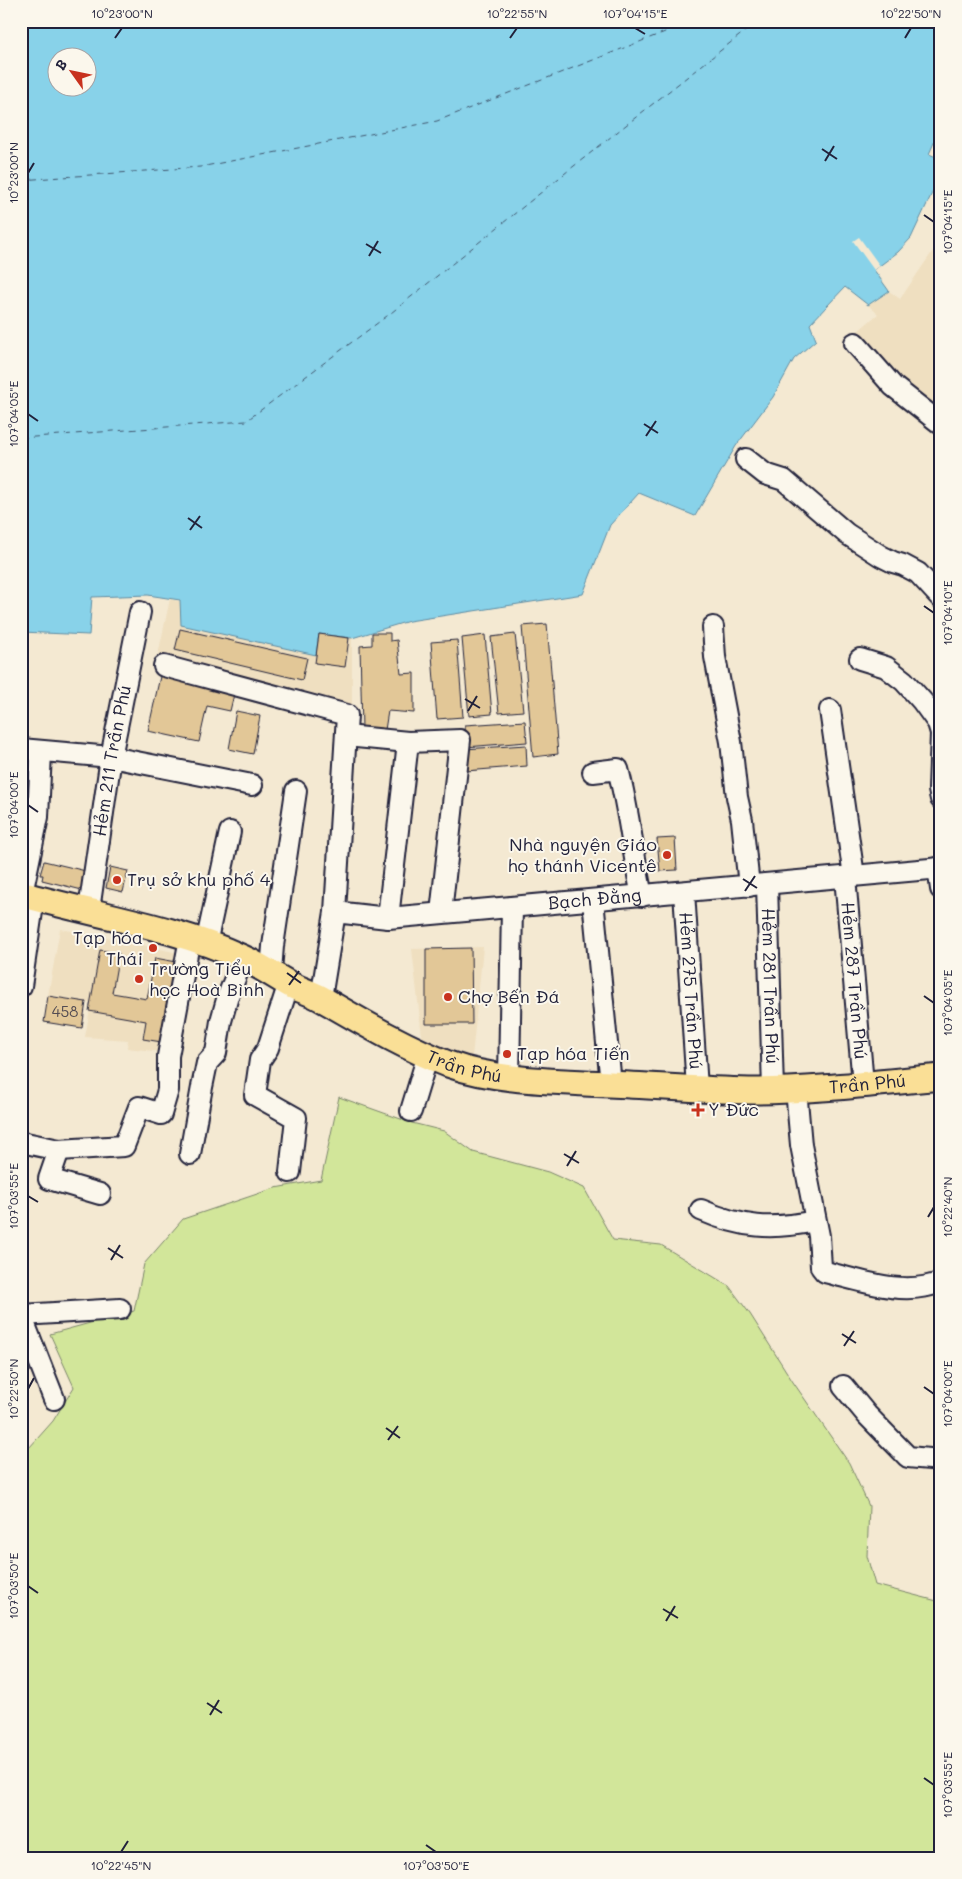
<svg xmlns="http://www.w3.org/2000/svg" width="962" height="1879" font-family="Mali,sans-serif">
<style>
.built{fill:#efdfc0}
.green{fill:#d2e69a;stroke:#7a846a}
.water{fill:#88d2e9;stroke:#5f8ca3;fill-rule:evenodd}
.pier{fill:#f4e9d2}
.lines{fill:none;stroke-linecap:round;stroke-linejoin:round}
.ferry{stroke:#41576f;stroke-width:1;stroke-dasharray:6 5;stroke-linecap:butt}
.building{fill:#e2c797;stroke:#22223b}
.minor-casing{stroke:#22223b;stroke-width:24}
.major-casing{stroke:#22223b;stroke-width:29}
.minor{stroke:#fbf7ec;stroke-width:20}
.major{stroke:#fadf96;stroke-width:25}
.ticks{fill:none;stroke:#22223b;stroke-width:2}
.poi-dot{fill:#c8321e;stroke:#fbf7ec;stroke-width:2}
.labels{text-anchor:middle;stroke-width:4;stroke-linejoin:round;paint-order:stroke}
.number-label{font-size:15px;fill:#524b52}
.street-label{font-size:18px;fill:#22223b;stroke:#fbf7ec}
.poi-label{font-size:18px;fill:#22223b;stroke:#fbf7ec;text-anchor:start}
.neatline{fill:none;stroke:#22223b;stroke-width:2}
.ticks-label{font-size:12px;text-anchor:middle;fill:#22223b}
</style>
<rect width="100%" height="100%" fill="#f4e9d2"/>
<filter id="ink" filterUnits="userSpaceOnUse"><feTurbulence type="fractalNoise" baseFrequency=".02" numOctaves="2"/><feDisplacementMap in="SourceGraphic" scale="10" xChannelSelector="R" yChannelSelector="G"/><feConvolveMatrix kernelMatrix="1 2 1 2 8 2 1 2 1" color-interpolation-filters="sRGB"/></filter>
<g filter="url(#ink)">
<g class="built">
<path d="M941,236V432L865,366L845,342L878,314L868,305L889,291L900,299L937,245Z"/>
<path d="M170,599L319,634L352,638V719L155,669Z"/>
<path d="M60,929L102,936L187,955L170,1053L127,1048L128,1040L85,1037L91,1003L48,996Z"/>
<path d="M483,947L472,1057L423,1045L412,949Z"/>
</g>
<path class="green" d="M339,1097L412,1123L444,1131L473,1152L548,1172L584,1188L613,1240L661,1245L729,1286L750,1314L793,1382L849,1463L869,1506L867,1556L875,1585L941,1602V1858H21V1457L53,1421L74,1387L50,1334L134,1311L144,1264L183,1219L275,1188L321,1180Z"/>
<path class="water" d="M21,21H941V127L929,154L941,159V174L911,238L898,252L874,270L889,291L868,305L845,287L810,324L816,340L794,359L773,397L736,446L695,516L639,493L610,525L583,594L409,621L352,638L319,634L316,655L181,625L180,600L148,595L92,597L89,635L21,632ZM58,58H88V88H58Z"/>
<path class="pier" d="M859,237L880,266L874,270L853,241Z"/>
<g class="lines">
<g class="ferry">
<path d="M21,180L200,167L437,121L665,32L685,21"/>
<path d="M21,438L246,421L391,313L574,166L758,21"/>
</g>
</g>
<g class="building">
<path d="M547,624L558,754L533,757L522,626Z"/>
<path d="M180,629L307,658L302,680L175,650Z"/>
<path d="M372,633H390V641L397,640L401,674L414,673V713L388,711L385,730L362,729L360,646L372,645Z"/>
<path d="M319,634L349,638L345,667L315,663Z"/>
<path d="M515,634L523,711L499,713L491,637Z"/>
<path d="M485,635L492,714L469,716L462,638Z"/>
<path d="M457,640L463,717L437,719L431,642Z"/>
<path d="M161,672L235,690L230,711L207,706L199,742L148,731Z"/>
<path d="M236,711L260,716L253,754L229,749Z"/>
<path d="M525,721L527,742L466,747L465,725Z"/>
<path d="M526,745L527,766L466,771L465,749Z"/>
<path d="M675,838L677,870L660,871L657,839Z"/>
<path d="M44,861L90,872L86,891L42,880L43,875H40Z"/>
<path d="M110,867L128,871L123,892L106,888Z"/>
<path d="M471,948L472,1024H426V949Z"/>
<path d="M100,950L119,953L112,993L147,999L155,958L182,963L168,1043L143,1039L146,1021L89,1011Z"/>
<path d="M48,996L86,1002L82,1028L44,1022Z"/>
</g>
<g class="lines">
<defs>
<g id="minor">
<path d="M855,343L893,386L941,424"/>
<path d="M746,459L765,474L784,480L847,534L881,556L893,562L903,565L918,573L941,598"/>
<path d="M713,627L715,657L731,742L737,797L742,820L749,886"/>
<path d="M860,659L886,667L904,681L922,701L938,723L941,733L939,790L941,799"/>
<path d="M164,666L347,715L335,912"/>
<path d="M830,710L854,876"/>
<path d="M346,736L408,742L460,740L441,913"/>
<path d="M21,749L111,757L252,785"/>
<path d="M593,772L618,769C629,811 633,854 642,896"/>
<path d="M938,868L941,889"/>
<path id="s1" d="M845,877L863,1084"/>
<path id="s2" d="M767,884L773,1090"/>
<path id="s3" d="M684,892L697,1088"/>
<path d="M22,894L38,817L41,752"/>
<path d="M593,900L611,1084"/>
<path id="s4" d="M89,910L111,757L140,612"/>
<path d="M388,918L408,742"/>
<path d="M206,944L230,832"/>
<path d="M271,971L273,946L296,791"/>
<path d="M289,983L268,1048L260,1060L255,1095L296,1118L290,1172"/>
<path d="M21,986L34,898"/>
<path id="s5" d="M321,998L335,912L388,918L941,868"/>
<path d="M509,1078L512,907"/>
<path d="M796,1089L801,1145L819,1236L821,1267L825,1272C862,1281 904,1297 941,1282"/>
<path d="M411,1111L428,1055"/>
<path d="M21,1142L59,1150L124,1146L139,1107L161,1114L168,1090V1056L190,938"/>
<path d="M59,1150L49,1179L100,1194"/>
<path d="M190,1154L202,1087L207,1063L216,1053L221,1021L228,996L243,958"/>
<path d="M701,1210C742,1228 772,1230 815,1221"/>
<path d="M21,1315L54,1399"/>
<path d="M22,1315L120,1309"/>
<path d="M843,1386L867,1415L908,1457L941,1460"/>
</g>
<g id="major">
<path id="s6" d="M21,894C95,915 173,926 243,958C259,965 273,975 289,984C300,990 313,993 324,1000C364,1023 404,1047 448,1064C499,1082 556,1081 609,1084C656,1086 702,1090 749,1091C813,1091 877,1083 941,1077"/>
</g>
</defs>
<use href="#minor" class="minor-casing"/>
<use href="#major" class="major-casing"/>
<use href="#minor" class="minor"/>
<use href="#major" class="major"/>
</g>
</g>
<path class="ticks" d="M635,28L645,34M115,38L122,28M510,38L517,28M905,38L911,28M822,149L837,159M825,161L834,146M28,173L34,163M924,215L934,222M366,244L381,253M369,256L378,241M28,414L38,421M644,424L658,433M646,436L656,421M188,518L202,528M190,530L200,516M924,606L934,613M465,699L480,708M468,711L477,696M28,805L38,812M743,879L757,888M745,891L755,876M287,973L301,983M289,985L299,971M924,996L934,1003M564,1154L579,1163M567,1166L576,1151M28,1196L38,1202M928,1217L934,1207M108,1248L123,1258M111,1260L120,1245M842,1334L856,1343M844,1346L854,1331M924,1387L934,1394M28,1389L34,1378M386,1428L400,1438M388,1440L398,1426M28,1586L38,1593M663,1609L678,1618M666,1621L675,1606M207,1703L222,1713M210,1715L219,1700M924,1778L934,1785M426,1845L436,1852M121,1852L128,1841"/>
<g class="poi-dot">
<circle cx="667" cy="855" r="5"/>
<circle cx="117" cy="880" r="5"/>
<circle cx="153" cy="948" r="5"/>
<circle cx="139" cy="979" r="5"/>
<circle cx="448" cy="997" r="5"/>
<circle cx="507" cy="1054" r="5"/>
<path d="M695.5 1102.5h5v5h5v5h-5v5h-5v-5h-5v-5h5z"/>
</g>
<g class="labels">
<g class="number-label">
<text x="65" y="1017">458</text>
</g>
<g class="street-label">
<text dy="6" stroke="none"><textPath href="#s4" startOffset="151">Hẻm 211 Trần Phú</textPath></text>
<text dy="6" stroke="none"><textPath href="#s5" startOffset="348">Bạch Đằng</textPath></text>
<text dy="6" stroke="none"><textPath href="#s1" startOffset="104">Hẻm 287 Trần Phú</textPath></text>
<text dy="6" stroke="none"><textPath href="#s2" startOffset="102">Hẻm 281 Trần Phú</textPath></text>
<text dy="6" stroke="none"><textPath href="#s3" startOffset="99">Hẻm 275 Trần Phú</textPath></text>
<text dy="6" stroke="none"><textPath href="#s6" startOffset="479">Trần Phú</textPath></text>
<text dy="6" stroke="none"><textPath href="#s6" startOffset="884">Trần Phú</textPath></text>
</g>
<g class="poi-label">
<text x="657" y="851" text-anchor="end">Nhà nguyện Giáo<tspan x="657" dy="21">họ thánh Vicentê</tspan></text>
<text x="127" y="886">Trụ sở khu phố 4</text>
<text x="143" y="944" text-anchor="end">Tạp hóa<tspan x="143" dy="21">Thái</tspan></text>
<text x="149" y="975">Trường Tiểu<tspan x="149" dy="21">học Hoà Bình</tspan></text>
<text x="458" y="1003">Chợ Bến Đá</text>
<text x="517" y="1060">Tạp hóa Tiến</text>
<text x="708" y="1116">Y Đức</text>
</g>
</g>
<rect width="962" height="1879" fill="none" stroke="#fbf7ec" stroke-width="55"/>
<g transform="translate(72 72) rotate(303)"><circle r="24" fill="#fbf7ec" stroke="#a4a2a5"/>
<path d="M0-4L9 19L0 12L-9 19Z" fill="#c8321e"/>
<text y="-8" font-size="14" font-weight="bold" text-anchor="middle" fill="#22223b">B</text>
</g>
<rect x="28" y="28" width="906" height="1824" class="neatline"/>
<g class="ticks-label">
<text x="122" y="18">10°23'00"N</text>
<text x="517" y="18">10°22'55"N</text>
<text x="635" y="18">107°04'15"E</text>
<text x="911" y="18">10°22'50"N</text>
<text transform="translate(14 173) rotate(-90)" y="4">10°23'00"N</text>
<text transform="translate(948 222) rotate(-90)" y="4">107°04'15"E</text>
<text transform="translate(14 414) rotate(-90)" y="4">107°04'05"E</text>
<text transform="translate(948 613) rotate(-90)" y="4">107°04'10"E</text>
<text transform="translate(14 805) rotate(-90)" y="4">107°04'00"E</text>
<text transform="translate(948 1003) rotate(-90)" y="4">107°04'05"E</text>
<text transform="translate(14 1196) rotate(-90)" y="4">107°03'55"E</text>
<text transform="translate(948 1207) rotate(-90)" y="4">10°22'40"N</text>
<text transform="translate(14 1389) rotate(-90)" y="4">10°22'50"N</text>
<text transform="translate(948 1394) rotate(-90)" y="4">107°04'00"E</text>
<text transform="translate(14 1586) rotate(-90)" y="4">107°03'50"E</text>
<text transform="translate(948 1785) rotate(-90)" y="4">107°03'55"E</text>
<text x="121" y="1870">10°22'45"N</text>
<text x="436" y="1870">107°03'50"E</text>
</g>
</svg>
